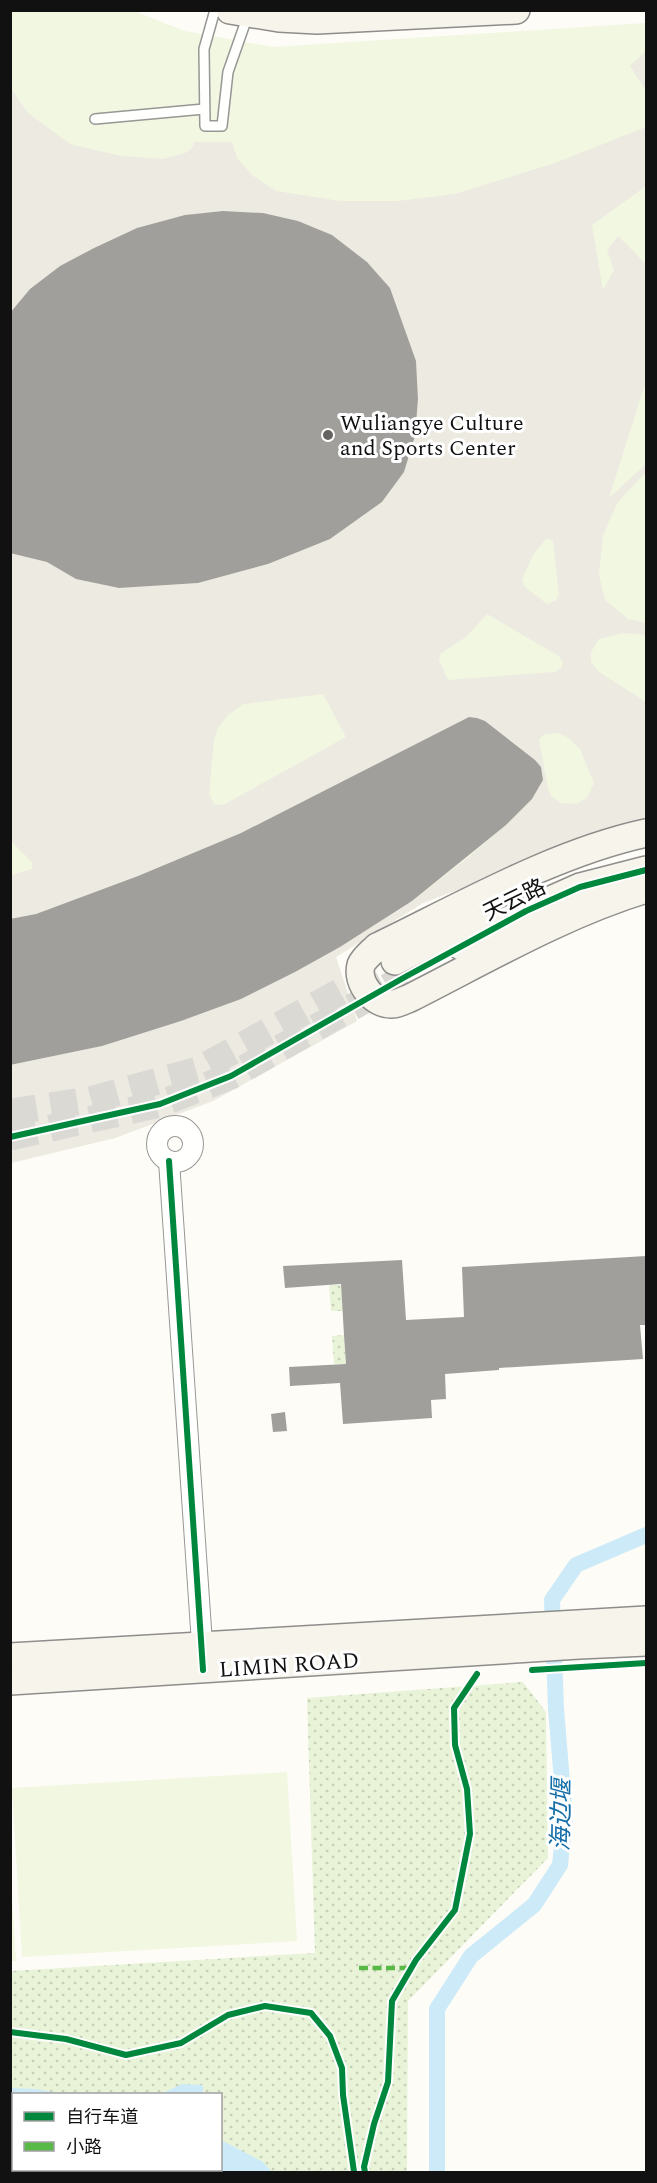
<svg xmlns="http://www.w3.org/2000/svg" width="657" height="2183" font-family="Spectral,'Noto Sans SC',serif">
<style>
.grass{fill:url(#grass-dots);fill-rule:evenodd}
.forest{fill:url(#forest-firs)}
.pitch{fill:#f1f7e0}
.plaza{fill:#edeae2;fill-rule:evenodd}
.water{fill:#cdeaf8}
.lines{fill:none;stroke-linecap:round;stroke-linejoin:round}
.canal{stroke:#cdeaf8;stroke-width:16}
.building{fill:#a19f9c}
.secondary-tunnel{stroke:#dad9d4;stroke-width:27;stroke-dasharray:27 14;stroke-linecap:butt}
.lane-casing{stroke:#979795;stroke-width:12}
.street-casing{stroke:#979795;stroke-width:22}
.secondary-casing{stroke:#8e8d8b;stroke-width:30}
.lane{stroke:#fffffe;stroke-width:9}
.street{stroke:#fffffe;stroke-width:20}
.secondary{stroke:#f6f4eb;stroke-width:27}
.quiet{stroke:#58b947;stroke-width:4.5;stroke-dasharray:9 4.5;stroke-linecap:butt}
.cycleway-casing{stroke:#fff;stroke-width:10}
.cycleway{stroke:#00873e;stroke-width:6}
.poi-dot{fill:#646362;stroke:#fff;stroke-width:2}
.labels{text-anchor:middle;stroke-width:6;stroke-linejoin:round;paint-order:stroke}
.poi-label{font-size:22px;fill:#111;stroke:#fff;text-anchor:start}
.street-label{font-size:22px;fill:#111;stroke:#fff}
.water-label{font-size:24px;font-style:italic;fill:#156ea8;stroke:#fff}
</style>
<defs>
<pattern id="grass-dots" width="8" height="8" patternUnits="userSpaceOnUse" patternTransform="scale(1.5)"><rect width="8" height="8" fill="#e8f3d7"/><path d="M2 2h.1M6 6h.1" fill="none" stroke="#c6cfb8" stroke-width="1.8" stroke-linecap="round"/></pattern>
<pattern id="forest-firs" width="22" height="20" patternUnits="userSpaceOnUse" patternTransform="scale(1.5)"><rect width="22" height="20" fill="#d9ebc4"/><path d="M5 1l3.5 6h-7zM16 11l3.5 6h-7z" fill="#b9c8a7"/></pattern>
</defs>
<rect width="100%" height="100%" fill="#fdfcf7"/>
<g class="grass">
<path d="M329,1285H341L343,1311H331Z"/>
<path d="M344,1335L346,1364H334L332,1336Z"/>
<path d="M523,1682L546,1712L548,1858L408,2001L407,2172H11V1971L315,1953L307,1698ZM14,2094H220V2170H14Z"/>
</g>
<path class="forest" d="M85,2170H164L161,2172H79Z"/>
<g class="pitch">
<path d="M10,11H134L185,31L273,47L646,23V824L626,826L423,903L336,957L357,1021L213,1101L115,1138L11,1163Z"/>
<path d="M287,1772L297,1941L22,1957L12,1788Z"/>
<path d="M10,1867L16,1961H10Z"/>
</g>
<g class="plaza">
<path d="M646,51V91L630,66Z"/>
<path d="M10,87L28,113L70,144L121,156L163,159L185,153L192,148L195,142H232L237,158L252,175L276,191L340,201H398L455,194L555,163L646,127V186L592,225L603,290L614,270L607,250L618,236L646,264V384L642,393L609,498L646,464V472L618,502L603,535L599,575L605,600L628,619L646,623V635L623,633L599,639L591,652V662L599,672L646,702V824L626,826L423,903L336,957L357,1021L213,1101L115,1138L11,1163V1065L102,1046L181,1021L241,999L295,972L340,947L412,901L466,859L506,825L532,799L543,780L541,767L535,760L485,721L477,718L469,717L241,833L138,876L36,914L11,919V875L32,869V862L11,841V553L47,562L76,579L119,588L198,583L268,564L330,539L383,502L404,472L415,436L418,399L416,361L390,288L367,262L332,235L298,221L263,213L223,211L185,215L137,228L94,248L60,266L30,289L11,313ZM547,538L553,541L559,595L555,601L547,604L524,586L522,580L533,555ZM487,614L559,656L563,663L561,668L555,672L448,680L439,660L440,654L466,637ZM323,694L346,737L223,805L214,804L209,794L214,739L218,728L228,715L244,704ZM559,733L570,739L580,749L594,783L587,798L576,804L561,803L552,797L548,789L539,739L545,734Z"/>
</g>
<g class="water">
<path d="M182,2084L203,2085V2094H161Z"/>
<path d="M11,2088L35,2089L65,2094H14V2170H84L79,2172H11Z"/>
<path d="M221,2140L263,2162L272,2172H161L164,2170H220Z"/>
</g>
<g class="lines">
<path class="canal" d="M437,2172V2009L471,1956L534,1905L560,1865L565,1817L556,1709L552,1600L576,1565L646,1535"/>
</g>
<g class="building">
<path d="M223,211L263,213L298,221L332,235L367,262L390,288L416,361L418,399L415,436L404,472L382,502L330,539L268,564L198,583L119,588L76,579L47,562L10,553V313L30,289L60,266L94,248L137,228L185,215Z"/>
<path d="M469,717L477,718L485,721L535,760L541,767L543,780L532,799L506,825L412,901L340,947L295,972L241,999L181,1021L102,1046L10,1065V919L36,914L138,876L241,833Z"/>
<path d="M646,1256V1325H640L643,1359L499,1368V1370L445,1374L446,1399L431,1400L432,1418L343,1424L340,1383L290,1386L289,1367L346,1364L344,1335L341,1284L285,1288L283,1266L402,1260L406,1320L464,1317L462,1267Z"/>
<path d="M285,1412L287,1431L273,1432L271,1414Z"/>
</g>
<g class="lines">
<g class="secondary-tunnel">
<path d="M10,1112L90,1100L198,1070L381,969"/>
<path d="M10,1137L160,1104L231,1076L405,977"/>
</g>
<defs>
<g id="lane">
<path d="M215,10L204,49L205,126H222L228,72L248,15"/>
<path d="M95,119L204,109"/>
</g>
<g id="street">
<circle cx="175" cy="1144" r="18"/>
<path d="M169,1161L203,1658"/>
</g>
<g id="secondary">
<path d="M230,10L279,18L317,20L516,10"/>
<path d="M646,833C554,853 462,906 377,947C371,953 364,958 361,965C356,983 374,1005 392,1004C398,1004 405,1000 410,998C487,959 564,914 646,889"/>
<path d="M461,946L526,911L580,887L646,870"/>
<path d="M395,961L476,919"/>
<path d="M10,1657L646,1620"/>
<path d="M10,1681L579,1645L646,1642"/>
</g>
</defs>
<use href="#lane" class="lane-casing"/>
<use href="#street" class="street-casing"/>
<use href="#secondary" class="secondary-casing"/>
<use href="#lane" class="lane"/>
<use href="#street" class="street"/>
<use href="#secondary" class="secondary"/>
<path class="quiet" d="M359,1968H411"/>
<defs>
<g id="cycleway">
<path d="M10,1137L160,1104L231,1076L405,977L526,911L580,887L646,870"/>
<path d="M169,1161L203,1670"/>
<path d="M532,1670L646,1663"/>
<path d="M10,2032L66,2039L126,2055L181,2043L228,2015L265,2006L311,2013L330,2036L342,2068L343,2095L354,2172"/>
<path d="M365,2172L364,2167L374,2124L388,2082L392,2001L416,1960L455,1910L470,1834L467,1789L455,1745L454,1708L477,1674"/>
</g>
</defs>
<use href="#cycleway" class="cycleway-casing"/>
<use href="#cycleway" class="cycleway"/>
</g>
<circle class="poi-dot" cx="328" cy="435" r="6"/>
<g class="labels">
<g class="poi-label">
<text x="340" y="430">Wuliangye Culture<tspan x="340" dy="25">and Sports Center</tspan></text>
</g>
<g class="street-label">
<text transform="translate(514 899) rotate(-26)" y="8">天云路</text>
<text transform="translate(289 1664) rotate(-4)" y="8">LIMIN ROAD</text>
</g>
<g class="water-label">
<text transform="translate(561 1815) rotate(-89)" y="8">海边堰</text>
</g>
</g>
<rect width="657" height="2183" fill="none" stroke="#111111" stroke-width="24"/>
<rect x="12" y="2093" width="210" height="78" fill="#ffffff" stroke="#a0a0a0" stroke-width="1.5"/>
<rect x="24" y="2112" width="30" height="9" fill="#00873e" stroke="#a0a0a0" stroke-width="1.5"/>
<text x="66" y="2123" font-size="18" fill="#111111">自行车道</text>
<rect x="24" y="2142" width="30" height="9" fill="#58b947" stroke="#a0a0a0" stroke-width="1.5"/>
<text x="66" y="2153" font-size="18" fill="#111111">小路</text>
</svg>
